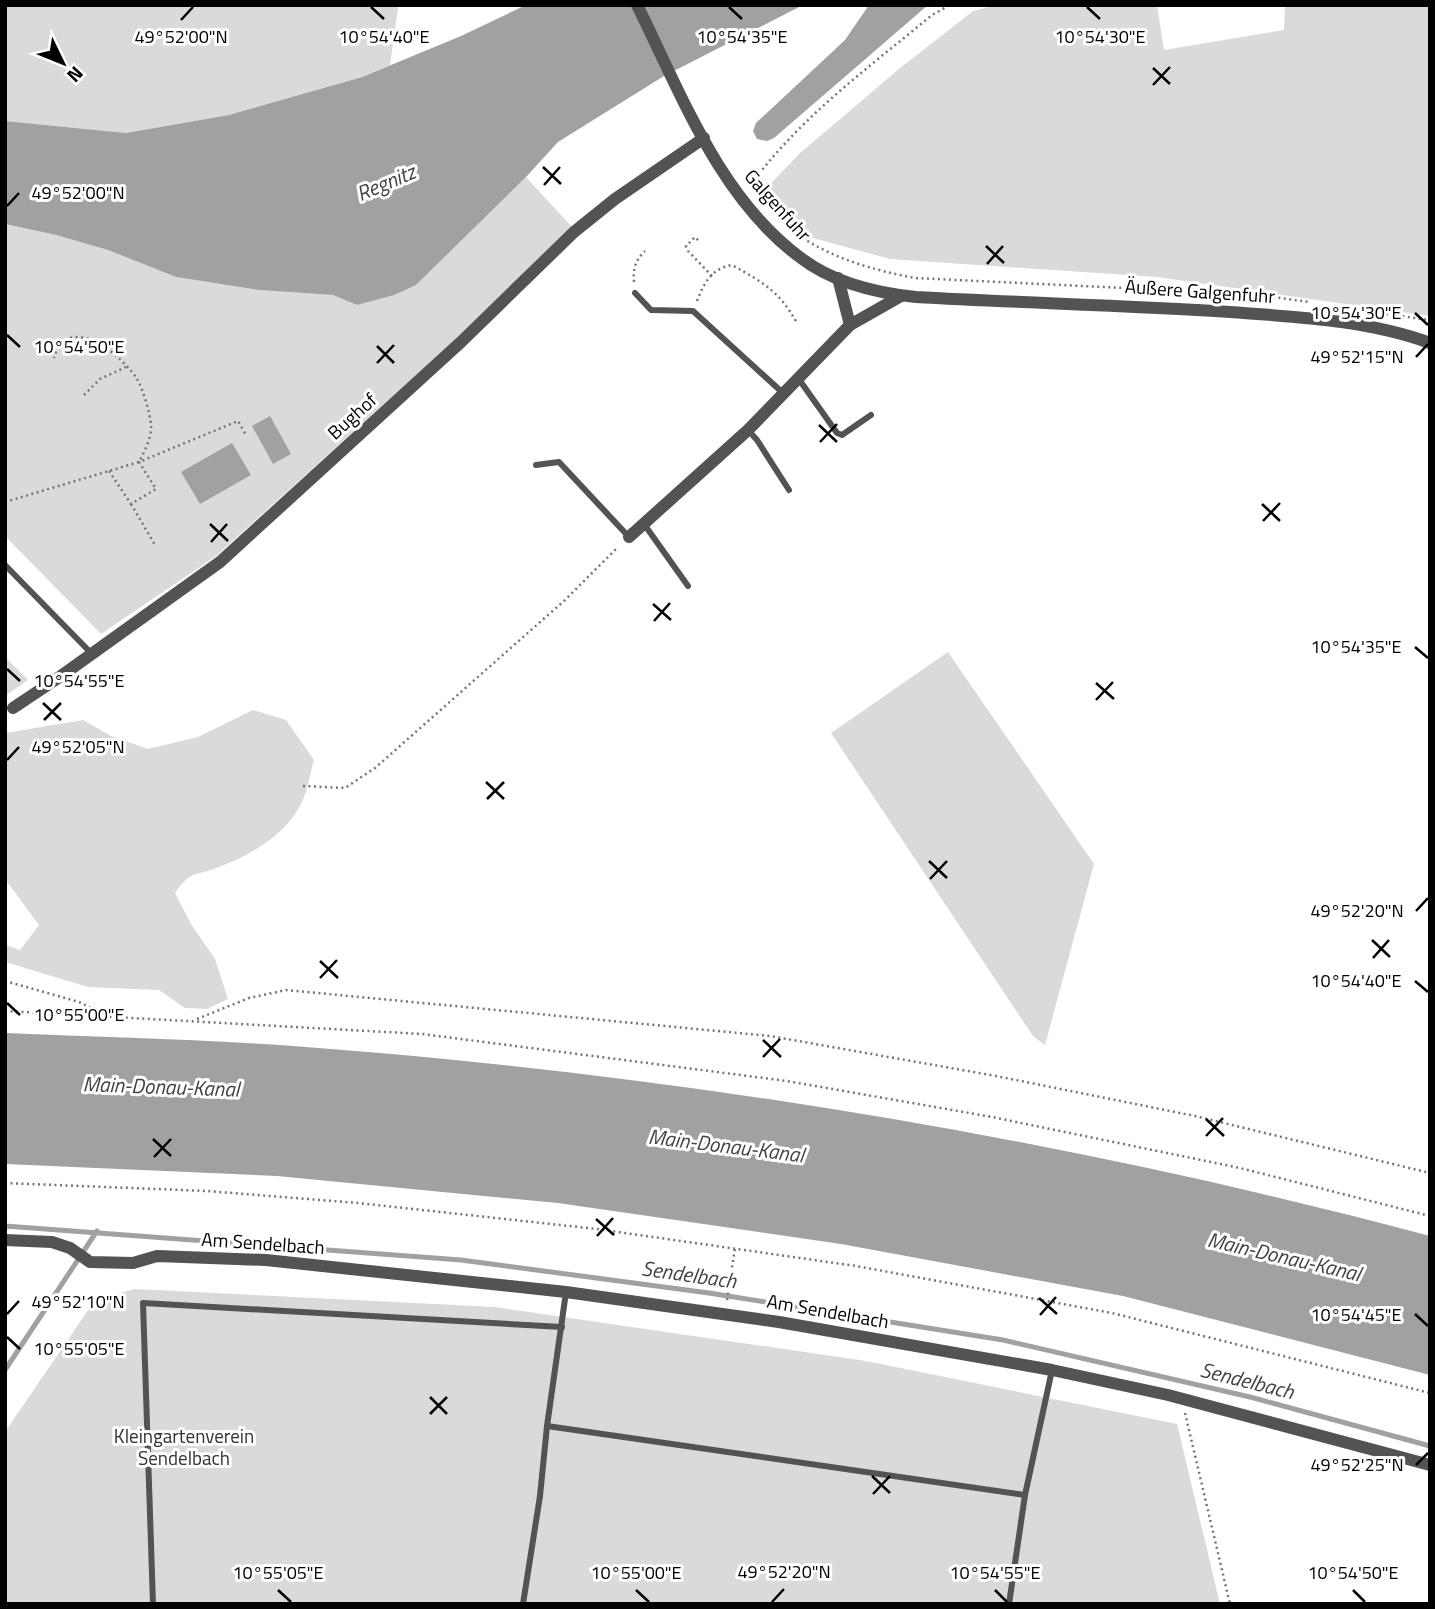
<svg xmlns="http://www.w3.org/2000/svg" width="1435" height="1609" font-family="'Titillium Web',sans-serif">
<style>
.green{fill:#dadada}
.water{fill:#a1a1a1}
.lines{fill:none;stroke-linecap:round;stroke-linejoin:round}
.stream{stroke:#a1a1a1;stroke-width:5}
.path{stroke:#757575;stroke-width:2.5;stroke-dasharray:2 3.5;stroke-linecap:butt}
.lane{stroke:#535353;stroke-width:6}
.street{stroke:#535353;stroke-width:12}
.ticks{fill:none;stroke:#000;stroke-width:2.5}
.labels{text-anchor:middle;stroke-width:6;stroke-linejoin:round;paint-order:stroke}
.street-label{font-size:19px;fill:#000;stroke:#fff}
.park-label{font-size:19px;fill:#313131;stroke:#fff}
.water-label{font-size:21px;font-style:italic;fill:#424242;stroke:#fff}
.ticks-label{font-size:18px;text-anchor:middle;fill:#000;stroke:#fff;stroke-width:6;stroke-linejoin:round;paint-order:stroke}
</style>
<rect width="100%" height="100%" fill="#fff"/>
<g class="green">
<path d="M5,5H397L398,8L390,65L361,77L229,115L126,133L5,121Z"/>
<path d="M996,5H1157L1164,50L1284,30L1285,5H1430V316L1157,277L890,259L802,235L757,198L799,154L899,69L973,11Z"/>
<path d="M526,177L572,227L506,293L216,556L101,634L5,536V224L56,235L108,250L176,277L259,290L333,295L357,305L416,285Z"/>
<path d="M948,652L1094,864L1045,1045L1033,1036L831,733Z"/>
<path d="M5,657L28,680L5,696Z"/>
<path d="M253,710L286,720L314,760C310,773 308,789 302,802C287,834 251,855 219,867C194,877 192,869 175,893L191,924L215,959L228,999L207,1009L185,1008L159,990L88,987L5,962V945L20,950L39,925L5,879V733L83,720L111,736L148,749L198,737Z"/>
<path d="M135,1289L495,1307L866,1361L1177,1424L1220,1604H5V1432L95,1300Z"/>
</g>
<g class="water">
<path d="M526,5H803L664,76L558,142L526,177L416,285L394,295L357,305L333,295L259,290L176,277L108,250L56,235L5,224V121L126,133L229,115L362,77L461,36Z"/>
<path d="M869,5H928L774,138L767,141L757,139L753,131L756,123L845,40Z"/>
<path d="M270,416L291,454L273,464L252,426Z"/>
<path d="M232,443L251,475L200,504L181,472Z"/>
<path d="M5,1033C97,1037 189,1039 280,1045C668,1073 1055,1136 1430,1236V1375L1123,1296L841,1244L558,1203L277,1176L5,1164Z"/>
</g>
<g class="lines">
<g class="stream">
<path d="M5,1226L461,1260L709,1293L1003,1340L1250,1397L1430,1446"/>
<path d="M5,1370L97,1231"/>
</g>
<g class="path">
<path d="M749,187C799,118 867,69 932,15L950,5"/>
<path d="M798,235C834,259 873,270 915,278L1251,294L1310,302"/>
<path d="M698,240L695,237L686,246L688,251L712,276"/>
<path d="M634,282C633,268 635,261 645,251"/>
<path d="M697,301C704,283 711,269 732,265C764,283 779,291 797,323"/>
<path d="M1386,314L1430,320"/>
<path d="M84,395L100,379L126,367"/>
<path d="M109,471L131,504L156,489L139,462L238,421L246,435"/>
<path d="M5,502L139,462C144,452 152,437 151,426C151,416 142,386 137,379C125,360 83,321 61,344C57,347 55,354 54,358"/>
<path d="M131,504L155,545"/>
<path d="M303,786L345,788L375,768L565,600L618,547"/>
<path d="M5,981L79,1002L101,1013"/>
<path d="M5,1011L422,1034L787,1081L992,1117L1240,1168L1430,1216"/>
<path d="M197,1019L249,998L286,990L770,1036L996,1076L1195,1116L1430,1173"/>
<path d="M5,1183L207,1191L358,1203L597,1229L856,1266L1112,1313L1430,1393"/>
<path d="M727,1300L735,1248"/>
<path d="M1185,1413L1230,1604"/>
</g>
<g class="lane">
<path d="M635,293L651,310L693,311L783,393"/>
<path d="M798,378L837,433L842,435L871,415"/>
<path d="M748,430L757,440L789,490"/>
<path d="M536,465L559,462L629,537"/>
<path d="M644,524L688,586"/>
<path d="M5,565L92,654"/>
<path d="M566,1292L547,1426L1025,1495"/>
<path d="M153,1604L143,1303L562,1327"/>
<path d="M523,1604L540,1496L547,1426"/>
<path d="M1009,1604L1025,1495L1052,1370"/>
</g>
<g class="street">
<path d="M637,5C681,93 719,198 801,258C832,282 877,293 916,297C1021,303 1125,305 1230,312C1297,317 1367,320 1430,343"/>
<path d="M838,278L850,325"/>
<path d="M629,537L748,430L850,325L901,296"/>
<path d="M13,708L61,676L220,562L461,342L574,232L615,199L704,138"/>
<path d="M5,1240L52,1242L70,1248L90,1262L133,1263L157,1256L266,1260L566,1292L779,1322L1052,1370L1168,1395L1430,1465"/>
</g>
</g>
<path class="ticks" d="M371,7L384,19M729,7L742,19M1087,7L1100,19M181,20L193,7M1153,68L1170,84M1153,85L1170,67M543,167L561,184M544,185L560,167M7,206L19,193M986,246L1004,263M987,264L1003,246M1415,313L1428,325M7,335L20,347M377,346L394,363M1416,357L1428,344M377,363L394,345M819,425L837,442M820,442L837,424M1262,504L1280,521M1263,521L1280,503M210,524L228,541M211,542L227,524M653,604L671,620M654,621L670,603M1415,647L1428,658M7,669L20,681M1096,683L1114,699M1096,700L1113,682M43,703L61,720M44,720L61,703M7,760L19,747M486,782L504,799M487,799L504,782M929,861L947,878M930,879L947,861M1416,911L1428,898M1372,940L1390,957M1373,958L1389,940M320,961L338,978M320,978L337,960M1415,981L1428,992M7,1003L20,1015M763,1040L781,1057M763,1057L780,1039M1206,1119L1224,1136M1206,1136L1223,1118M153,1139L171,1156M154,1157L171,1139M596,1219L614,1235M597,1236L613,1218M1039,1298L1057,1314M7,1314L19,1301M1415,1314L1428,1326M1040,1315L1056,1297M7,1337L20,1349M430,1397L447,1414M430,1414L447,1397M1416,1465L1428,1453M872,1476L890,1493M873,1494L890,1476M278,1590L291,1602M636,1590L649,1602M995,1590L1007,1602M1353,1590L1365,1602M772,1602L784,1589"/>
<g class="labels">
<g class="street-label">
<text transform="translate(778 205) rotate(48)" y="7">Galgenfuhr</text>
<text transform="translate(1200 291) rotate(4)" y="7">Äußere Galgenfuhr</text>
<text transform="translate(352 416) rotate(-42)" y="7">Bughof</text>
<text transform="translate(263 1243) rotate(4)" y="7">Am Sendelbach</text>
<text transform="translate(828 1311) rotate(10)" y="7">Am Sendelbach</text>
</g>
<g class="park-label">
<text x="184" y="1443">Kleingartenverein<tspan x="184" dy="22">Sendelbach</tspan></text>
</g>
<g class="water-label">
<text transform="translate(386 183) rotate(-23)" y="7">Regnitz</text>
<text transform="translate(161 1087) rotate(2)" y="7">Main-Donau-Kanal</text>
<text transform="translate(726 1146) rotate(7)" y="7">Main-Donau-Kanal</text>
<text transform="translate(1284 1257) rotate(13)" y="7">Main-Donau-Kanal</text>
<text transform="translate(689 1275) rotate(8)" y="7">Sendelbach</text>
<text transform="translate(1247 1381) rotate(14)" y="7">Sendelbach</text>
</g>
</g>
<g class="ticks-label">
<text x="384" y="43">10°54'40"E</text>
<text x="742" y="43">10°54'35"E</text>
<text x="1100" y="43">10°54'30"E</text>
<text x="181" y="43">49°52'00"N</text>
<text x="78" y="199">49°52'00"N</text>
<text x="1356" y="319">10°54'30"E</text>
<text x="79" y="353">10°54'50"E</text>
<text x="1357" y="363">49°52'15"N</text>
<text x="1356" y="653">10°54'35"E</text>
<text x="79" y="687">10°54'55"E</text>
<text x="78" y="753">49°52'05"N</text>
<text x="1357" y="917">49°52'20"N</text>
<text x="1356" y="987">10°54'40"E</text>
<text x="79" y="1021">10°55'00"E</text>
<text x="78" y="1308">49°52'10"N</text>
<text x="1356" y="1321">10°54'45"E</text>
<text x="79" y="1355">10°55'05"E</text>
<text x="1357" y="1471">49°52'25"N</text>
<text x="784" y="1578">49°52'20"N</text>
<text x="278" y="1579">10°55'05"E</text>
<text x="636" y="1579">10°55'00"E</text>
<text x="995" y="1579">10°54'55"E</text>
<text x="1353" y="1579">10°54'50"E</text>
</g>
<rect width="1435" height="1609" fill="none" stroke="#000000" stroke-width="14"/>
<g transform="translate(63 63) rotate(133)" stroke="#ffffff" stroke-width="5" paint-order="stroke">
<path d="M0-5L12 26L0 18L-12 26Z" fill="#000000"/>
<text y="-10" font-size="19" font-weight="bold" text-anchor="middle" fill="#000000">N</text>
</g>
</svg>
